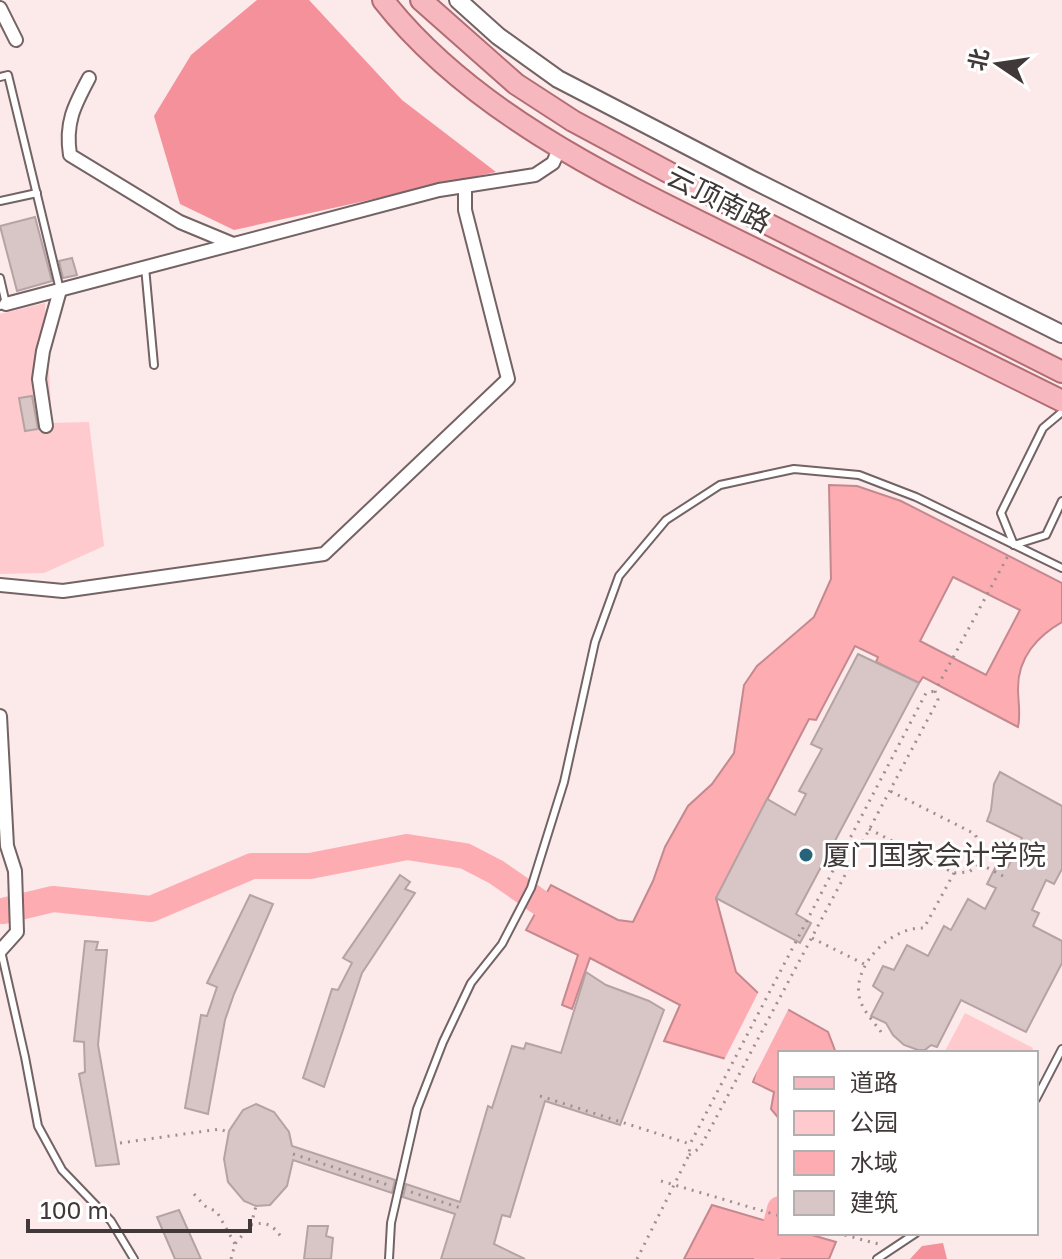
<svg xmlns="http://www.w3.org/2000/svg" width="1062" height="1259" font-family="'Golos Text','Noto Sans SC',sans-serif">
<style>
.green{fill:#fecacd}
.forest{fill:#f4919a}
.water{fill:#fdacb2;stroke:#c4898e;stroke-width:2;fill-rule:evenodd}
.pier{fill:#fce9ea}
.lines{fill:none;stroke-linecap:round;stroke-linejoin:round}
.river{stroke:#fdacb2;stroke-width:26}
.building{fill:#d8c6c6;stroke:#b5a3a4;stroke-width:2}
.service-casing{stroke:#736364;stroke-width:10}
.minor-casing{stroke:#736364;stroke-width:16}
.tertiary-casing{stroke:#736364;stroke-width:20}
.primary-casing{stroke:#b26c73;stroke-width:24}
.path{stroke:#9d8f90;stroke-width:3;stroke-dasharray:2 6;stroke-linecap:butt}
.service{stroke:#fff;stroke-width:6}
.minor{stroke:#fff;stroke-width:12}
.tertiary{stroke:#fff;stroke-width:16}
.primary{stroke:#f6b8be;stroke-width:20}
.poi-dot{fill:#25647a;stroke:#fff;stroke-width:3}
.labels{text-anchor:middle;stroke-width:6;stroke-linejoin:round;paint-order:stroke}
.street-label{font-size:28px;fill:#403839;stroke:#fff}
.poi-label{font-size:28px;fill:#403839;stroke:#fff;text-anchor:start}
</style>
<rect width="100%" height="100%" fill="#fce9ea"/>
<g class="green">
<path d="M45,303L52,423L89,422L104,546L44,573L0,574V314Z"/>
<path d="M965,1013L1033,1048L1031,1053H944Z"/>
</g>
<g class="forest">
<path d="M257,0H309L402,100L496,172L234,230L180,204L154,116L191,55Z"/>
<path d="M943,1243L947,1259H910L922,1246Z"/>
</g>
<g class="water">
<path d="M829,485L857,486L901,501L1062,583V622C1037,636 1018,658 1018,688C1018,702 1021,714 1018,727L923,677L919,683L876,662L878,657L855,646L816,720L809,719L716,898L736,972L757,992L828,1032L836,1053H780V1120L771,1109L774,1092L753,1082L757,1068L664,1041L680,1005L590,958L572,1009L562,1005L578,955L526,930L551,885L618,920L633,922L653,881L665,847L688,806L712,784L734,753L744,685L757,666L814,617L831,579ZM953,577L1020,610L986,675L920,641Z"/>
<path d="M712,1205L780,1225V1233H805L836,1242L829,1259H684Z"/>
</g>
<path class="pier" d="M760,989L790,1006L750,1085L753,1071L723,1062Z"/>
<g class="lines">
<g class="river">
<path d="M3,911L53,899L151,909L252,866H310L407,847L465,856L496,872L571,924"/>
<path d="M767,1259L780,1209"/>
</g>
</g>
<g class="building">
<path d="M35,217L52,281L17,291L0,226Z"/>
<path d="M72,258L77,275L63,278L59,261Z"/>
<path d="M32,396L38,429L25,431L19,398Z"/>
<path d="M858,654L919,683L796,914L811,923L800,943L716,898L767,799L795,815L806,794L799,791L822,749L811,744Z"/>
<path d="M1000,772L1062,806V869L1054,884L1046,880L1032,910L1039,913L1033,926L1062,941V963L1026,1032L961,1000L937,1047L931,1045L925,1050H918L904,1045L893,1035L886,1023L871,1016L883,993L873,986L883,966L894,970L907,945L928,956L944,926L951,930L968,899L985,909L996,888L987,884L998,862L1008,867L1022,838L987,821L991,810L994,784Z"/>
<path d="M400,875L410,882L405,889L415,893L362,973L324,1087L303,1078L332,989L338,990L352,963L343,958Z"/>
<path d="M250,895L273,904L234,994L225,1020L208,1114L185,1108L201,1015L207,1016L217,987L207,983Z"/>
<path d="M85,941L98,942L96,950H107L98,1045L119,1164L96,1166L79,1074L85,1072L84,1042L74,1041Z"/>
<path d="M586,972L606,985L649,1001L664,1010L620,1125L545,1101L510,1217L502,1215L494,1244L525,1259H441L455,1214L403,1197L406,1184L460,1202L488,1106L492,1108L512,1046L524,1049L526,1043L561,1053Z"/>
<path d="M256,1104L274,1112L289,1132L292,1146L395,1180L392,1193L293,1160L287,1186L270,1205L256,1206L244,1201L228,1182L224,1159L229,1131L243,1110Z"/>
<path d="M179,1210L201,1259H175L157,1217Z"/>
<path d="M308,1226H328L326,1236L333,1238L331,1259H304Z"/>
</g>
<g class="lines">
<defs>
<g id="service">
<path d="M0,77L8,75L60,290"/>
<path d="M0,201L37,193"/>
<path d="M145,267L154,365"/>
<path d="M0,278L6,304L0,306"/>
<path d="M1062,412L1043,428L1001,513L1014,545L1046,535L1062,501"/>
<path d="M1,951L25,1057L38,1126L62,1170L111,1221L134,1259"/>
<path d="M1036,1099L1062,1049"/>
<path d="M389,1259L391,1223L417,1109L443,1042L471,983L502,944L531,888L564,782L595,642L619,576L666,520L720,485L794,469L859,475L916,497L1062,568"/>
<path d="M877,1259L916,1233"/>
</g>
<g id="minor">
<path d="M0,8L16,40"/>
<path d="M89,78C74,106 65,123 70,155L180,222L233,244"/>
<path d="M6,304L439,190L535,175L553,163L560,147"/>
<path d="M46,426L39,379L43,351L60,290"/>
<path d="M0,585L63,591L324,554L508,379L465,210V186"/>
<path d="M0,716L7,846L15,871L17,932L0,951"/>
</g>
<path id="tertiary" d="M458,0L498,36L558,79L751,179L1062,334"/>
<g id="primary">
<path d="M383,0C476,119 630,187 763,253C863,302 962,352 1062,401"/>
<path d="M421,0L516,84L573,121L722,201L1062,372"/>
</g>
</defs>
<use href="#service" class="service-casing"/>
<use href="#minor" class="minor-casing"/>
<use href="#tertiary" class="tertiary-casing"/>
<use href="#primary" class="primary-casing"/>
<g class="path">
<path d="M869,829L954,873L969,872L980,864L981,849L975,834L890,791"/>
<path d="M980,864L1003,876"/>
<path d="M812,938L866,965"/>
<path d="M881,1032C874,1022 864,1012 860,1000C850,966 892,926 924,928L954,873"/>
<path d="M540,1096L690,1144L926,693L935,691"/>
<path d="M120,1143L220,1129L230,1133"/>
<path d="M293,1154L388,1185"/>
<path d="M689,1155L700,1148L938,700L935,691L1010,552"/>
<path d="M661,1181L780,1216"/>
<path d="M411,1192L464,1209"/>
<path d="M194,1194L205,1206L217,1212L235,1244"/>
<path d="M251,1225L256,1206"/>
<path d="M837,1233L882,1245"/>
<path d="M231,1259L235,1244L251,1225C266,1221 273,1225 281,1237"/>
<path d="M637,1259L689,1155L690,1144"/>
</g>
<use href="#service" class="service"/>
<use href="#minor" class="minor"/>
<use href="#tertiary" class="tertiary"/>
<use href="#primary" class="primary"/>
</g>
<circle class="poi-dot" cx="806" cy="855" r="8"/>
<g class="labels">
<g class="street-label">
<text transform="translate(719 199) rotate(27)" y="10">云顶南路</text>
</g>
<g class="poi-label">
<text x="822" y="865">厦门国家会计学院</text>
</g>
</g>
<rect x="778" y="1051" width="260" height="184" fill="#ffffff" stroke="#b3afb0" stroke-width="2"/>
<rect x="794" y="1077" width="40" height="12" fill="#f6b8be" stroke="#b3afb0" stroke-width="2"/>
<text x="850" y="1091" font-size="24" fill="#403839">道路</text>
<rect x="794" y="1111" width="40" height="24" fill="#fecacd" stroke="#b3afb0" stroke-width="2"/>
<text x="850" y="1131" font-size="24" fill="#403839">公园</text>
<rect x="794" y="1151" width="40" height="24" fill="#fdacb2" stroke="#b3afb0" stroke-width="2"/>
<text x="850" y="1171" font-size="24" fill="#403839">水域</text>
<rect x="794" y="1191" width="40" height="24" fill="#d8c6c6" stroke="#b3afb0" stroke-width="2"/>
<text x="850" y="1211" font-size="24" fill="#403839">建筑</text>
<g transform="translate(998 64) rotate(283)" stroke="#ffffff" stroke-width="6" paint-order="stroke">
<path d="M0-6L14 30L0 20L-14 30Z" fill="#403839"/>
<text y="-12" font-size="22" font-weight="bold" text-anchor="middle" fill="#403839">北</text>
</g>
<path d="M28 1219v12h222v-12" fill="none" stroke="#403839" stroke-width="4"/>
<text x="40" y="1219" font-size="24" fill="#403839" stroke="#ffffff" stroke-width="6" paint-order="stroke">100 m</text>
</svg>
